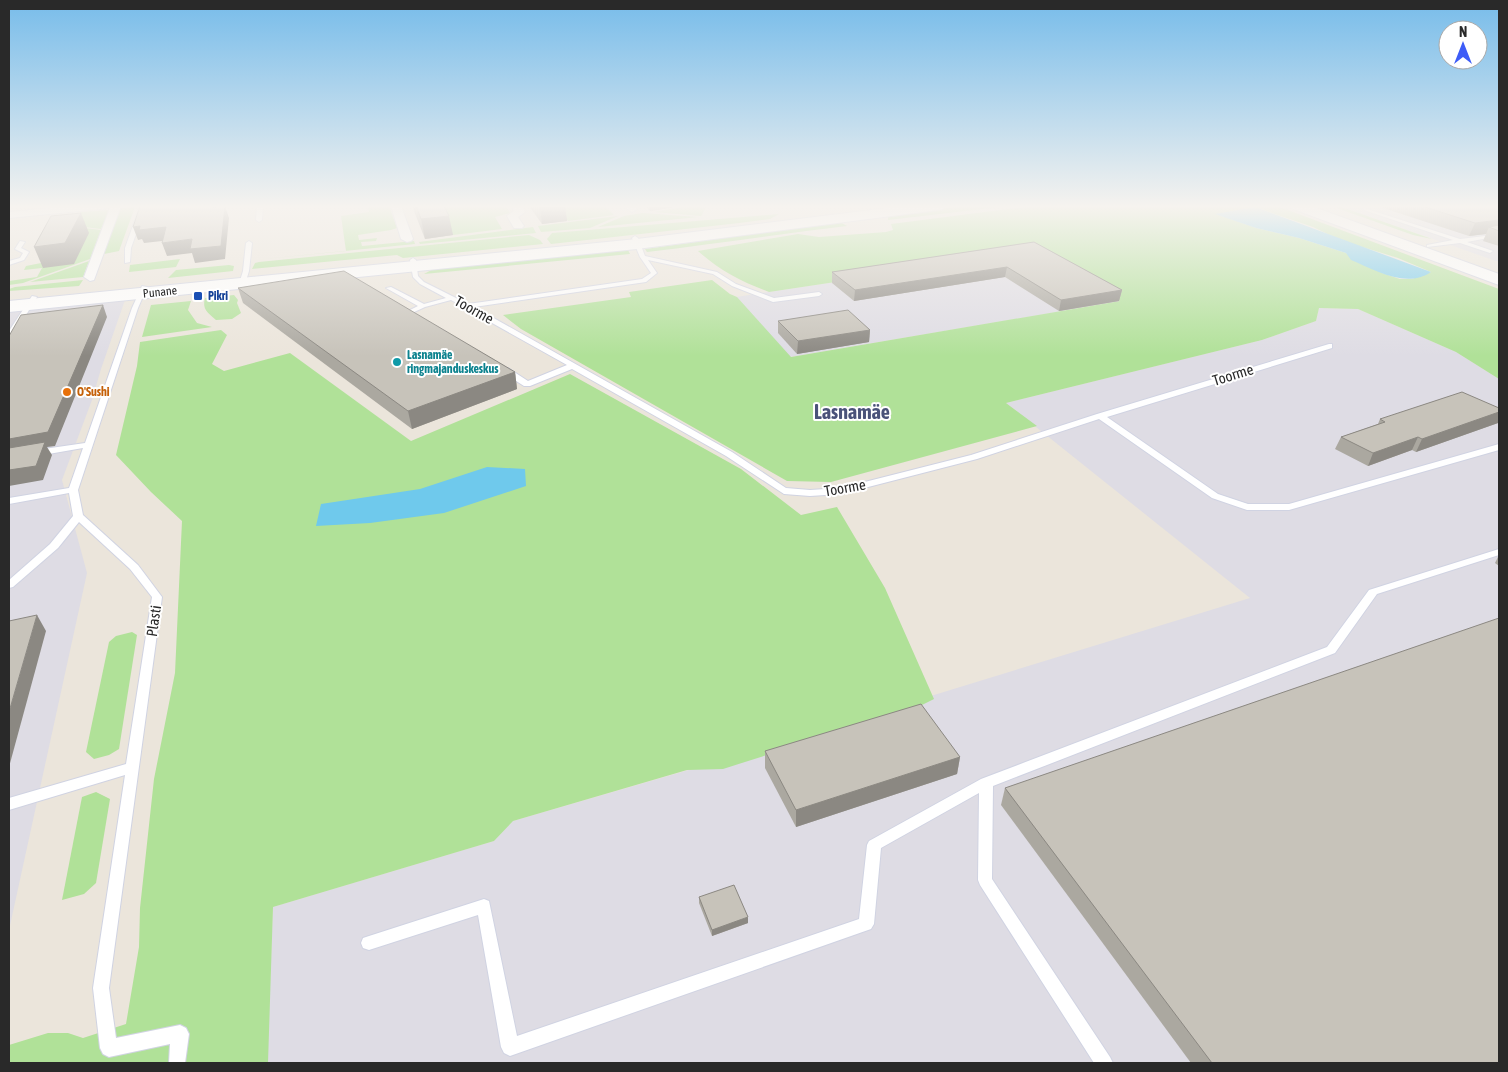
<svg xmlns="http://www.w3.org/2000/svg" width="1508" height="1072" font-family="'Asap Condensed',sans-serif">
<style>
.industrial{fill:#dedce4}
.green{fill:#b0e198;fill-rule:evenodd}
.water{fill:#6fc9ec}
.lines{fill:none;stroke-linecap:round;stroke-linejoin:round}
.lane-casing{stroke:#d0d3e2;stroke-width:2}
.street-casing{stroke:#d0d3e2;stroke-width:2}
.secondary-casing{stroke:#d0d3e2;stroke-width:2}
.lane{fill:#fff;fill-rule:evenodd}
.street{fill:#fff;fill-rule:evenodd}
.secondary{fill:#fff;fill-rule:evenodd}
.wall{fill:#aba8a0}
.shaded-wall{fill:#8b8882}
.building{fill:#c7c3ba;stroke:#8b8882}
.transit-dot{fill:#1a4fb4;stroke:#fff;stroke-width:2}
.culture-dot{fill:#0f9aa8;stroke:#fff;stroke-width:2}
.food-dot{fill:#e8710a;stroke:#fff;stroke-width:2}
.labels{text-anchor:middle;stroke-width:4;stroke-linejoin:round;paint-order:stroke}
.far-street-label{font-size:12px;fill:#292929;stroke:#fff}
.far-transit-label{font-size:12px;font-weight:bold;fill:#164399;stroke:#fff;text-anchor:start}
.far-culture-label{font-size:12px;font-weight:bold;fill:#0d838f;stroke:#fff;text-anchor:start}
.far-food-label{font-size:12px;font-weight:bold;fill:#c56008;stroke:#fff;text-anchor:start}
.street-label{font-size:15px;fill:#292929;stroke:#fff}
.district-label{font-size:20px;font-weight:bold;fill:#4a5279;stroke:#fff}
</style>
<rect width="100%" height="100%" fill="#ebe5db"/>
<g class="industrial">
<path d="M1339,206H1499V261H1496Z"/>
<path d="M1034,252L1122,301L790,357L736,297Z"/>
<path d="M125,300L101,369L92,400L62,480L87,573L9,930V312Z"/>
<path d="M1319,308L1358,309L1456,352L1499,379V1063H267L273,907L494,841L513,821L699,767L1250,598L1006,403L1262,340L1316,321Z"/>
</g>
<g class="green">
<path d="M368,206H389L397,228L391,230L358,235L359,240L377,238L376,241L361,242L362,246L414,241L415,244L253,260L346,251L341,216L369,212Z"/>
<path d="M439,206H506L510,213L495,217L502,229L453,235Z"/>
<path d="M556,206H605L614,215L568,221Z"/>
<path d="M687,206H707L701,216L654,212Z"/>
<path d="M961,206H1008L888,220V216L891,215Z"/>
<path d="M1031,206H1277L1499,289V379L1456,352L1358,309L1319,308L1316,321L1262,340L1006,403L1037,426L831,482L787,481L521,329L503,315L631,297L629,292L712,280L730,294L737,297L791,357L1120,301L1034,252L769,292C742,282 719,270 698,251L798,234L819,237L886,232L893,230L891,224ZM1255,207L1313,227L1340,240L1398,258L1431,272L1412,279H1400L1382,273L1346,253L1299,238L1256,228L1217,214Z"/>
<path d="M1331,206H1339L1432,239L1413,235Z"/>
<path d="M135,207L119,251L104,254L121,208Z"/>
<path d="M109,210L101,229L75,226L81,212Z"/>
<path d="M643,213L697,217H698L598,227L624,216Z"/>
<path d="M779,214L770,219L739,223L551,244L547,239L552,233Z"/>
<path d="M618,216L590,228L541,232L538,226Z"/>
<path d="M840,222L847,226C780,234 714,244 647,252L645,249Z"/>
<path d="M76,227L101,230L90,259L23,283L9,285V281L37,277L42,268L24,270L26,266L41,263Z"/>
<path d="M533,227L536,233L420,244L419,242Z"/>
<path d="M529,235L540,240L543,244L403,258L397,255L252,269L255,263L259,262Z"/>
<path d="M628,250L630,254L424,274L435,268Z"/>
<path d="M180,259L176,267L129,272L130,265Z"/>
<path d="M89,261L83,277L30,282Z"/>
<path d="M229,265L234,266L233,271L168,278L176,270Z"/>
<path d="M83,280L79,286L9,291V289L15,287Z"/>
<path d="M234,295L238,300L237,303L241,313L232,319L216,320C207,312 202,309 205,298Z"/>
<path d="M191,301L188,310L197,323L212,327L142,337L151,305Z"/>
<path d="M221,330L227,335L212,364L224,371L290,353L411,441L570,374L741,469L801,515L837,507L885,588L934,699L920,706L723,769L687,770L513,821L494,841L273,907L268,1063H9V1045L48,1033H68L83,1038L126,1024L139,947L140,908L154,779L175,673L182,521L151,492L116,455L137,366L140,342Z"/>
<path d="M132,632L137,635L119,749L109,755L94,759L86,752L109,642L116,636Z"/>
<path d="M96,792L110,799L96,883L84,894L62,900L82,797Z"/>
</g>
<g class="water">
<path d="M1255,207L1431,272C1406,289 1375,270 1351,260L1346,253L1299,238L1256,228L1215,214Z"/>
<path d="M487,467L525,469L526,486L444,513L370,523L316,526L321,504L420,489Z"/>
</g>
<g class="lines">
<defs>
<g id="lane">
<path d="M140,206H146L131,248L130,262L125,263V248Z"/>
<path d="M257,206H263L262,220L259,222L256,220Z"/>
<path d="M1364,208L1460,239L1493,235V237L1467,242L1493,251L1490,253L1460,243L1427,247V245L1453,240L1364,210Z"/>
<path d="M635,236L638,238L645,256L717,272L736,284L774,298L819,292L822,294L819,296L773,302L732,286L713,274L648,260L657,273L646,282L474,307L732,452L786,488L810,490L841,488L971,455L1097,414L1329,344H1332V348L1107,417L1218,494L1248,504H1289L1499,444V450L1289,510H1247L1212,498L1099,419L977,459L841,494L810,496L784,494L726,456L572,369L530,386H524L502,372V368H508L528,381L567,365L451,300L425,307L412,313L417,318L412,319L404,313L418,306L386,288L391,287L424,304L446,298L420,284L413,277L410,260L413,258L416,260L418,276L424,282L468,304L642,279L651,273L640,257L632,238Z"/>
<path d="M20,241L25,242L21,248L29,252L24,260L9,265V261L20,258L23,253L15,249Z"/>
<path d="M249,241L252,243L249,271L245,284L242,286L239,284L243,271L246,243Z"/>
<path d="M142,286L147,287L138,308L78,490L83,515L138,565L162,597L109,988L116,1038L180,1025L186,1028L189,1034L185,1063H169L170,1044L109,1057L103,1054L100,1048L93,988L125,775L9,810V798L126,764L152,597L130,569L79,522L58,548L13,587L9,588V580L50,544L73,516L69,493L9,504V498L69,488L83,448L37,456L33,453L37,450L85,443L132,308Z"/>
<path d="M32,296L37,297L12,338H9V331Z"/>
<path d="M1499,549V555L1377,594L1335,653L993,786L992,879L1110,1057L1113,1063H1094L980,885L978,880L979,793L881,848L874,924L871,929L510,1056L504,1053L501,1047L478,915L369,950L363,948L361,943L363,938L369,936L484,899L489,901L517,1036L859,919L867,845L869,841L981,779L1327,647L1369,590Z"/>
</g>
<g id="street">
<path d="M73,206H121L94,280L90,281L84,277L110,208L9,218V212Z"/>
<path d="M391,206H401L413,239L411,241L407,242L401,239Z"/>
<path d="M511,206H521L525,212L518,217L524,226L522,228H514L507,216L514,211Z"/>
<path d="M623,206H635L637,209L632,212Z"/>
</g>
<g id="secondary">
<path d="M904,206H945L943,209L938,210L637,249L9,312V301L637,239Z"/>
<path d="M1291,206H1311L1499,274V285L1293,209Z"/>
</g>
</defs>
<use href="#lane" class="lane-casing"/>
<use href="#street" class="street-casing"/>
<use href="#secondary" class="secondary-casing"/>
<use href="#lane" class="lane"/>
<use href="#street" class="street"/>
<use href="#secondary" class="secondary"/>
</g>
<g class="wall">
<path d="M412,206H444L453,235L425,239Z"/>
<path d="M529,206H565L567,221L542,224Z"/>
<path d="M645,206H675V207L650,211Z"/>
<path d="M1377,206H1499V246L1483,241L1486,234L1469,236Z"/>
<path d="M1034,242L1122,290L1119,301L1059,311L1005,277L854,301L832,283V272Z"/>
<path d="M238,288L515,372L517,389L412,429L243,303Z"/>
<path d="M778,321L870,330L869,342L797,354L778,333Z"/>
<path d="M1499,408V420L1498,423L1416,452L1412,450L1368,466L1335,449L1341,437L1378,424L1380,419Z"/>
<path d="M1499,555V566L1495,563Z"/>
<path d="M765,751L960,757L957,774L796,827L765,768Z"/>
<path d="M1005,788L1499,1063H1191L1001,805Z"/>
<path d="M699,897L748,923L712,936L699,903Z"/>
</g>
<g class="shaded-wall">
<path d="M225,206L229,218L225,259L195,263L192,253L167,256L162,243L192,239Z"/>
<path d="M540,206H565L567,221L542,224Z"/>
<path d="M649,206H675V207L650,211Z"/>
<path d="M81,213L89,233L74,264L43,268L34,247Z"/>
<path d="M449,216L453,235L425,239L421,219Z"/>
<path d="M1499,220V223L1496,230L1489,227L1486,234L1469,236L1475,223Z"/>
<path d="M140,226L166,227L171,240L144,243L142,239L138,240L133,227Z"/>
<path d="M1007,267L1005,277L854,301L855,290Z"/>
<path d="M1122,290L1119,301L1059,311L1061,300Z"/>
<path d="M103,305L107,317L55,446L47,447L52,455L43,480L9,486V439Z"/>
<path d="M870,330L869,342L797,354L798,341Z"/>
<path d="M515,372L517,389L412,429L408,411Z"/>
<path d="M1499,412V420L1498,423L1416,452L1422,439Z"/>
<path d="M1418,437L1412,450L1368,466L1373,453Z"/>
<path d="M37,615L46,631L9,767V712Z"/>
<path d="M960,757L957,774L796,827V810Z"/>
<path d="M748,917V923L712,936V930Z"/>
</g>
<g class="building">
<path d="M140,206H212V207L225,206L221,246L190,249L192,239L162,243L166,227L139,230L140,226L133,227Z"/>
<path d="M416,206H444L449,216L421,219Z"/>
<path d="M1422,206H1499V220L1475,223Z"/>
<path d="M81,213L65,243L34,247L51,216Z"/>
<path d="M1499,225V231L1489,227Z"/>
<path d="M1034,242L1122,290L1061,300L1007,267L855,290L832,272Z"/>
<path d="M344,271L515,372L408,411L238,288Z"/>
<path d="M103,305L48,432L9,439V336L21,315Z"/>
<path d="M848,310L870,330L798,341L778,321Z"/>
<path d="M1462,392L1499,408V412L1422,439L1418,437L1373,453L1341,437L1385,422L1380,419Z"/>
<path d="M45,442L36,466L9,470V448Z"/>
<path d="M37,615L9,712V621Z"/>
<path d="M1499,618V1063H1212L1005,788Z"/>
<path d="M921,704L960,757L796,810L765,751Z"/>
<path d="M734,885L748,917L712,930L699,897Z"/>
</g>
<linearGradient id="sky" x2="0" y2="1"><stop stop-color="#77bcea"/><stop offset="0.58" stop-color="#f6f3ef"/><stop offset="1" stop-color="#f6f3ef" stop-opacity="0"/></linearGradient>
<rect width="1508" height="356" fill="url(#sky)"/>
<rect class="transit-dot" x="193" y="291" width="10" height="10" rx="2.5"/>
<circle class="culture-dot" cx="397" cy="362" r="5"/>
<circle class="food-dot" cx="67" cy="392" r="5"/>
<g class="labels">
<g class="far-street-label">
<text transform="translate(160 292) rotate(-6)" y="4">Punane</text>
</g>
<g class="far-transit-label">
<text x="208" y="300">Pikri</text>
</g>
<g class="far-culture-label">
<text x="407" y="359">Lasnamäe<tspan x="407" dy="14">ringmajanduskeskus</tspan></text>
</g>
<g class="far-food-label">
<text x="77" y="396">O'Sushi</text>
</g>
<g class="street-label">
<text transform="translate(474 310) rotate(29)" y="5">Toorme</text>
<text transform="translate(1233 375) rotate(-17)" y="5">Toorme</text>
<text transform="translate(845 488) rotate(-10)" y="5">Toorme</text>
<text transform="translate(154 621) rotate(-82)" y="5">Plasti</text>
</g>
<g class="district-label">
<text x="852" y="419">Lasnamäe</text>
</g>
</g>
<rect width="1508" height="1072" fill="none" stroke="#292929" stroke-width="20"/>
<g transform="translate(1463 45)"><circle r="24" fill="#ffffff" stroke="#a9a9a9"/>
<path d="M0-4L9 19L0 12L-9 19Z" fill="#3d5cf7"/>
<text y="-8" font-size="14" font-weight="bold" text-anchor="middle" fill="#292929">N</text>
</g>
</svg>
